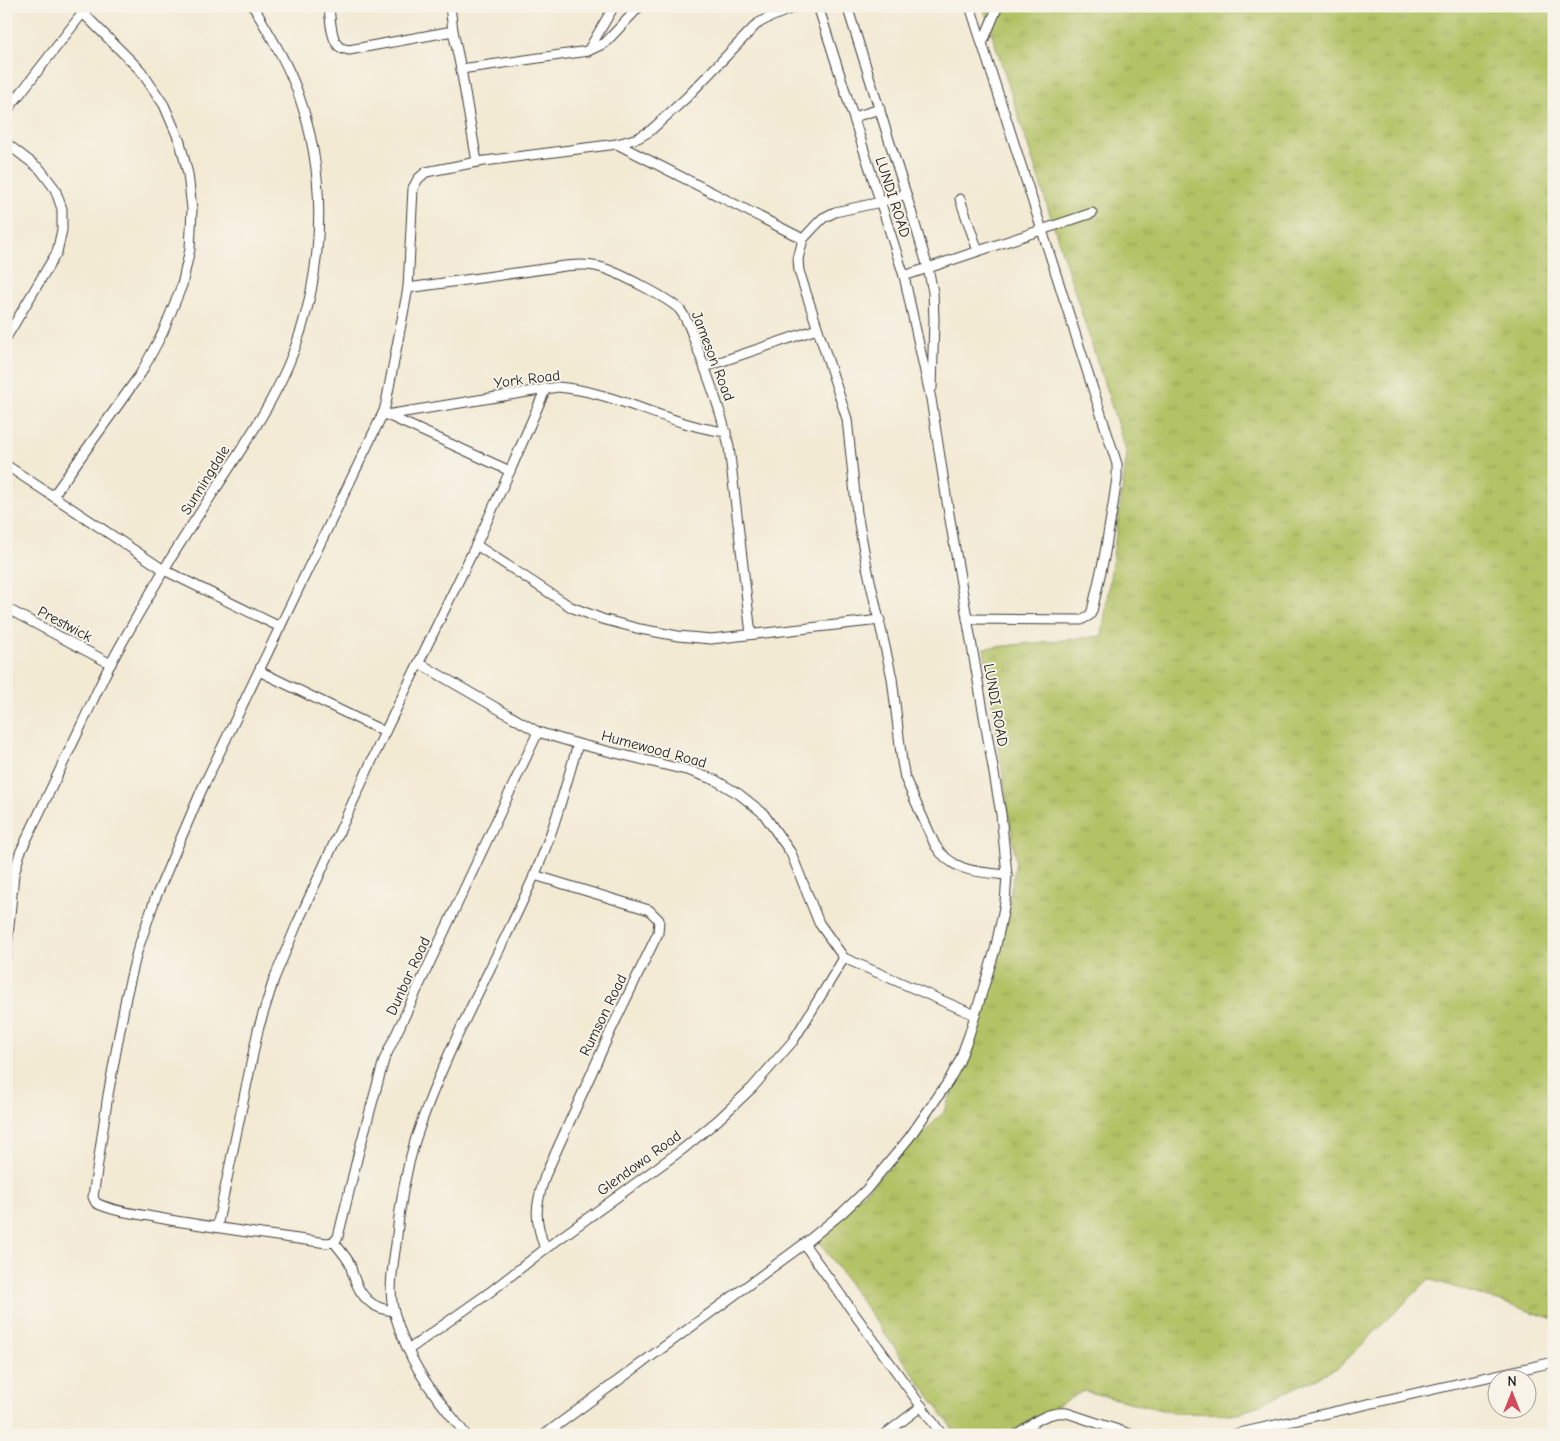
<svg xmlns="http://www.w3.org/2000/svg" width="1560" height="1441" font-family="'Comic Neue',sans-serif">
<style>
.grass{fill:url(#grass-tufts);stroke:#676f40}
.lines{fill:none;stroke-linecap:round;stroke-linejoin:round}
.minor-casing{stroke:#3c3b38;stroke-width:11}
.minor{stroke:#fff;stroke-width:9}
.labels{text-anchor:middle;stroke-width:4;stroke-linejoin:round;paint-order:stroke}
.street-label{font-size:15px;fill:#1c1c1c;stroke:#f7f3e8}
</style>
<defs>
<pattern id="grass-tufts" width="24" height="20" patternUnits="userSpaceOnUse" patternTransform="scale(1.25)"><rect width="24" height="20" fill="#b2c265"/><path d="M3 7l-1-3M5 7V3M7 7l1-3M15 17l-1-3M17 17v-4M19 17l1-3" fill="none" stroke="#98a657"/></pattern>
</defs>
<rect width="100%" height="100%" fill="#f7f3e8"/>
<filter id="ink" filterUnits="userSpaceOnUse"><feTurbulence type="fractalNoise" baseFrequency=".02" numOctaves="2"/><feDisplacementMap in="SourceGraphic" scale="10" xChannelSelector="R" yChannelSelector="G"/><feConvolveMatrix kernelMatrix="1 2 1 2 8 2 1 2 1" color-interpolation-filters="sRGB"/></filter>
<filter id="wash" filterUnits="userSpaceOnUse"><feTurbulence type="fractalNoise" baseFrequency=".0096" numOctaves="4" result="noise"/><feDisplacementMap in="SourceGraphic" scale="20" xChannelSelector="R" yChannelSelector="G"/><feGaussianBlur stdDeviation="1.12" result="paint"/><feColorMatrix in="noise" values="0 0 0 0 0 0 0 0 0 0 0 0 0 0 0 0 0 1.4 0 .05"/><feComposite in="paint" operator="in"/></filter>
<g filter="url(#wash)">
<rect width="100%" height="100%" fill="#f3ead4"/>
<path class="grass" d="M983,6H1554V1319L1429,1279L1339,1367L1239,1414L1175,1413L1083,1391L1007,1435H957L817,1239L944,1112L1000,949L1016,862L984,648L1102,636L1127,454Z"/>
</g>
<g filter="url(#ink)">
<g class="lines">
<defs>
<g id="minor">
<path d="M329,6C330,17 331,43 341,48C342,49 347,49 349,50L453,31L450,6"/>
<path d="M847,6L906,194L928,268L933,292L934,320L932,388"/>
<path d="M453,31L461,69L477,162L617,144L638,138L650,131L686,98L757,24L766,19L797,6"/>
<path d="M982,44L998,6"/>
<path d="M588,51L614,6"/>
<path d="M461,69L588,51L605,43L640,6"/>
<path d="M6,112L88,6"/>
<path d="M854,117L880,109"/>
<path d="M6,143L40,169L55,189L62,209V230L57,252L6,338"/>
<path d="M617,144L803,239L815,226L823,218L835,212L881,202L906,194"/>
<path d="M960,199L978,251"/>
<path d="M803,239L798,259L799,271L847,419L857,513L867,567L892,678L902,762L905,778L935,845C952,872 978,872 1007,875"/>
<path d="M904,276L1092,213"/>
<path d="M408,288L565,266C578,265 591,264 603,268C619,273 670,299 680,310C688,320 692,333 696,345C709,378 722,413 729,447L751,634"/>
<path d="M705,367L817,329"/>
<path d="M386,415L558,387C617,392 668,425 726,432"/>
<path d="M387,415L510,471L546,388"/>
<path d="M6,465L164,570L280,627"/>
<path d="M53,496L141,373L163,332L182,285L190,249L192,209L188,174L180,142L164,105L141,71L83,13"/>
<path d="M476,545L571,607L602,619L640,629L678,636L711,639L880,620"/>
<path d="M6,608L111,664"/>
<path d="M967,619L1081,620L1090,615L1092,611L1104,558L1113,505L1117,478V464L970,6"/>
<path d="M419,663L538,732L578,744L690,771L715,780L739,794L763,813L791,853L819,923L844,958L975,1015"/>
<path d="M259,671L385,732"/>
<path d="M534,875L649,910L659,920L658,933L612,1028L545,1176C535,1207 534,1218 545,1249"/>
<path d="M6,956L14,874L20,853C40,811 60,769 81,726C91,705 100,684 111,663C127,633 145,603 162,573C196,515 237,461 270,402C322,309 334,194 298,93C287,62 270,35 253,6"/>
<path d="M217,1227L258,1030L274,979L297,924L385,732L476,545L510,471"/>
<path d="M334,1242L326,1243C270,1235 214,1228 159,1218C139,1214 114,1212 96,1203L93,1197L108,1095L126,997L137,952L155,899L202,789L384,411L386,403L408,288L413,188L418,179L426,172L477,162"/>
<path d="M334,1242L338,1237L359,1151L384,1060L538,732"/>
<path d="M334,1242C339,1249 346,1256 350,1264C351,1267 352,1272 353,1275C360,1296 371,1309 394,1311"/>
<path d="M804,1244L942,1435"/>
<path d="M408,1350L490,1292L545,1249L683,1149L718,1120L752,1088L793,1041L844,958"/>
<path d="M466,1435C451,1415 431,1392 419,1371C408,1353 400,1332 394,1312C388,1290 393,1266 396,1244C399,1210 405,1174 415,1141C445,1048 495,965 534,876C553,834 565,788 578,744"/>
<path d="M544,1435L804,1244L842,1213L866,1190L909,1138L948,1082L959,1062L969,1035L995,950L1005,903L1007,875L1001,814L948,508L931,399L904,276L818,6"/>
<path d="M884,1435L922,1406"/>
<path d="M1016,1435C1032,1423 1047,1411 1067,1413L1133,1435"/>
<path d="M1231,1435L1554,1362"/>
</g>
</defs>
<use href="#minor" class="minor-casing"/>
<use href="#minor" class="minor"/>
</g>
</g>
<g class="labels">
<g class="street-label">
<text transform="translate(893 197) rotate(72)" y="5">LUNDI ROAD</text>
<text transform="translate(713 356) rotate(69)" y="5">Jameson Road</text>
<text transform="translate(527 379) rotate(-7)" y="5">York Road</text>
<text transform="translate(205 480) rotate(-58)" y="5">Sunningdale</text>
<text transform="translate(65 624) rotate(28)" y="5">Prestwick</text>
<text transform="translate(996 705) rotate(80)" y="5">LUNDI ROAD</text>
<text transform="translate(654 749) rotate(15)" y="5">Humewood Road</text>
<text transform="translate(408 976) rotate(-65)" y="5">Dunbar Road</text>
<text transform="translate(603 1015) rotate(-64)" y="5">Rumson Road</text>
<text transform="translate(639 1163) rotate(-36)" y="5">Glendowa Road</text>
</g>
</g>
<rect width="1560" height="1441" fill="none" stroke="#f7f3e8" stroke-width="25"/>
<g transform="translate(1512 1394)"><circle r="24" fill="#f7f3e8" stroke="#9f9d96"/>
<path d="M0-4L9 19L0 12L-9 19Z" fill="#d1495b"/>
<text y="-8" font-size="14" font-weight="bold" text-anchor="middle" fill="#1c1c1c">N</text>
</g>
</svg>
